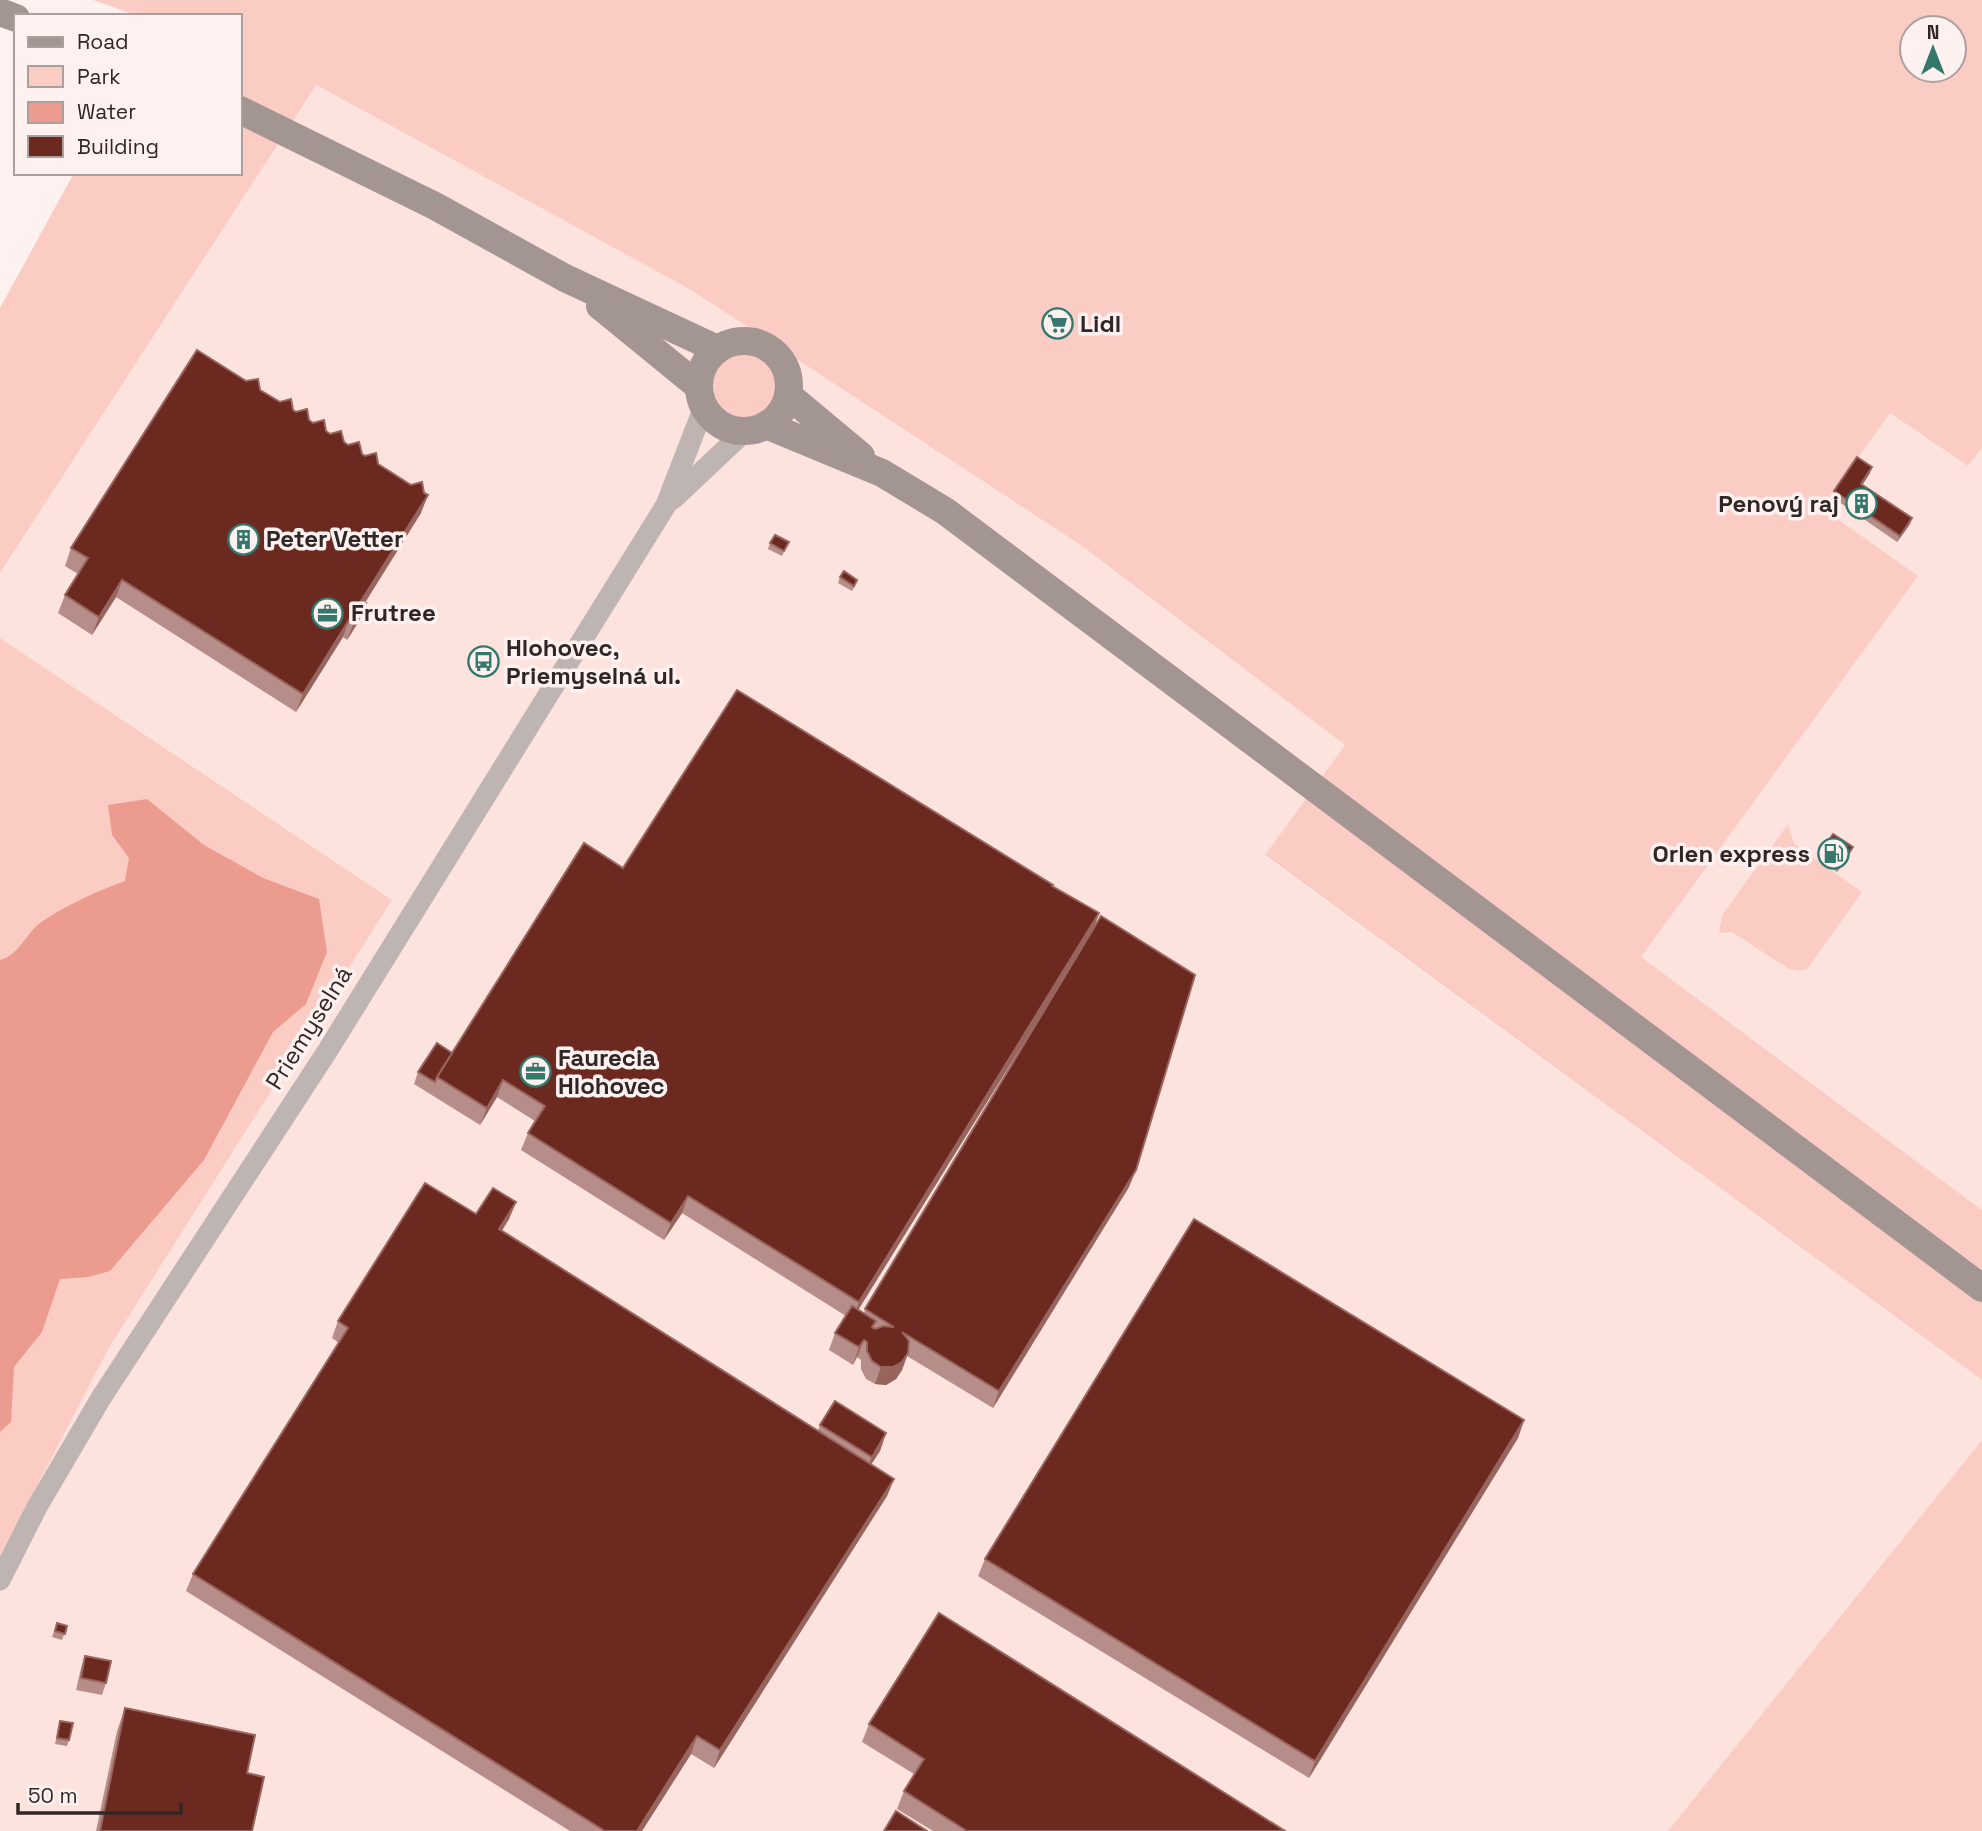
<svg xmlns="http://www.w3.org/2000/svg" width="1982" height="1831" font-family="'Space Grotesk',sans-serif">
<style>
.built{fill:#fce3de}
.green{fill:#fbccc3;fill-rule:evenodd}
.water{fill:#eb9c8e}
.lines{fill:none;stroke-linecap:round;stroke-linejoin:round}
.minor{stroke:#beb4b2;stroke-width:21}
.secondary{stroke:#a39592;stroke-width:28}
.wall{fill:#b68d88;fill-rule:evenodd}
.shaded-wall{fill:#98655e}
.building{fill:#6c2920;stroke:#98655e;stroke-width:2}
.labels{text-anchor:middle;stroke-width:7;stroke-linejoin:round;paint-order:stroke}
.poi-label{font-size:24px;font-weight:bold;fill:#2f2726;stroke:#fff1ef;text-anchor:start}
.street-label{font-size:24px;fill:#2f2726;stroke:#fff1ef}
</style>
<rect width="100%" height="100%" fill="#fff1ef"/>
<g class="built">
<path d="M315,85L691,290L1082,546L1345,745L1265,856L1982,1380V1440L1668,1831H0V1557L110,1346L392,900L0,638V573Z"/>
<path d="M1890,413L1968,466L1982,448V1210L1640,957L1917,577L1822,508Z"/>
</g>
<g class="green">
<path d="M93,0H1982V448L1968,466L1890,413L1822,508L1918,576L1641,957L1982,1210V1380L1265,855L1345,745L1082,546L691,290L316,85L0,573V308L74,173H240V16H138ZM1912,28H1954V70H1912Z"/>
<circle cx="744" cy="385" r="33"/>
<path d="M0,638L392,900L110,1346L0,1557Z"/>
<path d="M1788,824L1794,844L1862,892L1807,969L1801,971L1789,969L1732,932L1719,933L1722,915Z"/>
<path d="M1982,1440V1831H1668Z"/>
</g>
<path class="water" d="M147,799L204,845L263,878L319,899L327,952L306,1004L273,1032L204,1160L110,1271L88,1277L60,1279L42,1332L14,1367L11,1422L0,1432V960C18,956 26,934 40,923C64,906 97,891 125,881L129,858L112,835L108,805Z"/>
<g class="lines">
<g class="minor">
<path d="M673,499L745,431"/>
<path d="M0,1580L37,1507L101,1398L328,1050L666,505L704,407"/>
</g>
<g class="secondary">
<path d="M0,12L16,18"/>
<path d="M240,110L435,206L565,278L717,349"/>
<path d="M600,306L698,386"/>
<circle cx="744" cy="386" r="45"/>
<path d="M788,395L861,456"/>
<path d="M766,425L882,473L945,511C1292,768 1637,1028 1982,1288"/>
</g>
</g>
<g class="wall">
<path d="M260,390L378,464L421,513L365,603L359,621L347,640L343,637L296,712L116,597L92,635L58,613L65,595L78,574L65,566L71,548Z"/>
<path d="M1870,473L1862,485L1912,518L1910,524L1897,542L1832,497L1834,491Z"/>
<path d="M770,543L786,548L782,556L768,549Z"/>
<path d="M840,577L855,586L852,591L838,583Z"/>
<path d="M1820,853H1850L1837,872L1818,859Z"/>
<path d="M1053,887L1094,928L1129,1187L993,1408L907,1356L902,1370L896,1379L886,1385L875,1384L866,1379L861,1369V1360L857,1357L853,1365L829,1350L835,1333L846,1316L682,1213L664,1240L521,1150L528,1133L535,1121L497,1097L480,1125L414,1084L418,1072L452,1053ZM1070,968L865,1309L864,1314L858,1310Z"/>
<path d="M516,1202L509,1219L502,1231L818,1431L820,1425L886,1433L880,1451L871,1464L894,1479L887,1496L714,1768L691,1754L642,1831H570L186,1591L193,1574L339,1343L332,1338L338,1321Z"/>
<path d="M1524,1420L1518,1438L1309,1778L978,1576L985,1559Z"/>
<path d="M57,1623L67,1626L62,1640L52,1637Z"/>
<path d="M85,1656L106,1683L102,1695L76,1690L81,1668Z"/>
<path d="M125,1708L247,1773L252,1831H96L117,1731Z"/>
<path d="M60,1721L69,1740L67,1746L55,1744Z"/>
<path d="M869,1724L1285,1831H933L897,1809L904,1791L914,1774L862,1742Z"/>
</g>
<g class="shaded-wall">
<path d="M1872,467L1870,473L1859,490L1861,484Z"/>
<path d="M428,495L421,513L355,618L361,601Z"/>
<path d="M1912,518L1910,524L1897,542L1900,536Z"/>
<path d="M122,580L116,597L92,635L99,617Z"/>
<path d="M366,603L359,621L347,640L354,622Z"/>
<path d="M349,620L343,637L296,712L303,694Z"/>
<path d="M1853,847L1850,853L1837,872L1840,866Z"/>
<path d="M1099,913L1093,931L852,1320L859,1302Z"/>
<path d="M503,1080L497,1097L480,1125L487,1108Z"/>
<path d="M1136,1170L1129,1187L993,1408L999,1391Z"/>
<path d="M688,1196L682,1213L664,1240L671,1223Z"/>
<path d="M516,1202L509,1219L492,1246L499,1229Z"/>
<path d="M864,1340L857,1357L853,1365L859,1347Z"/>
<path d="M908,1353L902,1370L896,1379L886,1385L875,1384L881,1367Z"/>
<path d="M1524,1420L1518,1438L1309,1778L1315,1761Z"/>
<path d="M886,1433L880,1451L865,1474L872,1457Z"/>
<path d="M894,1479L887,1496L714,1768L720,1750Z"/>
<path d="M697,1736L691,1754L642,1831H637Z"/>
</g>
<g class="building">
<path d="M197,350L246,381L258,379L260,390L280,402L291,399L293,410L296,412L307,409L309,420L313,423L324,420L326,431L330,434L341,431L344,442L348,445L359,442L362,454L365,456L376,453L378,464L411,485L422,482L424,493L428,495L361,601L366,603L354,622L349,620L303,694L122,580L99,617L65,595L88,558L71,548Z"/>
<path d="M1857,457L1872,467L1861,484L1912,518L1900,536L1834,491Z"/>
<path d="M775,535L789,542L784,551L770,543Z"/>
<path d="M844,571L857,580L854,586L840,577Z"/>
<path d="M737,690L1053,885L1052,886L1099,913L859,1302L688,1196L671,1223L528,1133L545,1106L503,1080L487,1108L437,1077L584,843L623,868Z"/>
<path d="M1833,834L1853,847L1840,866L1820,853Z"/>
<path d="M1101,916L1195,975L1136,1170L999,1391L902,1332L909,1341L908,1353L902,1362L893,1367H881L872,1361L867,1351V1342L864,1340L859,1347L835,1333L852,1306L876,1321L872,1327L875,1329L883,1326L894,1327L865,1309Z"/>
<path d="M437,1043L452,1053L437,1077L435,1082L418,1072Z"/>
<path d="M425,1183L476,1214L493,1188L516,1202L499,1229L894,1479L720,1750L697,1736L637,1831H605L193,1574L348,1328L338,1321Z"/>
<path d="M1194,1219L1524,1420L1315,1761L985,1559Z"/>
<path d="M835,1401L886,1433L872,1457L820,1425Z"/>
<path d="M939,1613L1285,1831H967L904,1791L924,1759L869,1724Z"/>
<path d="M57,1623L67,1626L65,1634L55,1631Z"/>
<path d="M85,1656L111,1661L106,1683L81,1678Z"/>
<path d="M125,1708L255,1735L247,1773L264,1777L252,1831H100Z"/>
<path d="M60,1721L73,1723L69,1740L57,1738Z"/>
<path d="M896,1811L927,1831H884Z"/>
</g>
<defs>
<symbol id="supermarket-ring" viewBox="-11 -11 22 22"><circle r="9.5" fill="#fff1ef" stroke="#34786c" stroke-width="1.5"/><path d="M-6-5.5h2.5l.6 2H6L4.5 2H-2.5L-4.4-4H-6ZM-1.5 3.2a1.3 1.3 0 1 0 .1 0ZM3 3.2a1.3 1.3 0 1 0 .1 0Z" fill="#34786c"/></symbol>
<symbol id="building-ring" viewBox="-11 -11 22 22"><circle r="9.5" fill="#fff1ef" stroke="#34786c" stroke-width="1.5"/><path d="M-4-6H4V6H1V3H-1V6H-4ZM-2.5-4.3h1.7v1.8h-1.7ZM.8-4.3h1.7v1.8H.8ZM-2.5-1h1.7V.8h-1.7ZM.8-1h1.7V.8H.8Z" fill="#34786c"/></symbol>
<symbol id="office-ring" viewBox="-11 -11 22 22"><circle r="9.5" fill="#fff1ef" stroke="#34786c" stroke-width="1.5"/><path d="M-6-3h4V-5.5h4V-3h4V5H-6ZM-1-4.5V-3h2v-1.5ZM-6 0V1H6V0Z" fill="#34786c"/></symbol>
<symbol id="bus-ring" viewBox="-11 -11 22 22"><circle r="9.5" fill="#fff1ef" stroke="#34786c" stroke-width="1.5"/><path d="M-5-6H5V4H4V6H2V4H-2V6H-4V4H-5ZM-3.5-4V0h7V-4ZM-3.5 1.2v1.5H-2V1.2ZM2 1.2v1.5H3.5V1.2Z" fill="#34786c"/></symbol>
<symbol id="fuel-ring" viewBox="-11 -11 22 22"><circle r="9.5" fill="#fff1ef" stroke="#34786c" stroke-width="1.5"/><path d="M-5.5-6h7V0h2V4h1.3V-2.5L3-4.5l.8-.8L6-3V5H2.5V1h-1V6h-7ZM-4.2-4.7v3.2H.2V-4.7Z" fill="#34786c"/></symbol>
</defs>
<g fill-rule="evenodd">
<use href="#supermarket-ring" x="1040" y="306" width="35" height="35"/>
<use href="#building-ring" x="1844" y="486" width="35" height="35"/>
<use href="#building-ring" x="226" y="522" width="35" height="35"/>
<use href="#office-ring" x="310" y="596" width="35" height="35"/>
<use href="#bus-ring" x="466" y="644" width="35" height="35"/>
<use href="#fuel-ring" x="1816" y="836" width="35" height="35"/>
<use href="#office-ring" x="518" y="1054" width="35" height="35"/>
</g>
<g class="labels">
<g class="poi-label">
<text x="1080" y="332">Lidl</text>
<text x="1839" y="512" text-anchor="end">Penový raj</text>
<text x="266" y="547">Peter Vetter</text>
<text x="351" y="621">Frutree</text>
<text x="506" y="656">Hlohovec,<tspan x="506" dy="28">Priemyselná ul.</tspan></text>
<text x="1810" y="862" text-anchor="end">Orlen express</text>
<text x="558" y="1066">Faurecia<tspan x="558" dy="28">Hlohovec</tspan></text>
</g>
<g class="street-label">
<text transform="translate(309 1028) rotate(-58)" y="8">Priemyselná</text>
</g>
</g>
<rect x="14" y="14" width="228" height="161" fill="#fff1ef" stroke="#aca09f" stroke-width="2"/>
<rect x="28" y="37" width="35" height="10" fill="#a39592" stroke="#aca09f" stroke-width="2"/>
<text x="77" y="49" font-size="21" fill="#2f2726">Road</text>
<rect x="28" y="66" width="35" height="21" fill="#fbccc3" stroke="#aca09f" stroke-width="2"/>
<text x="77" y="84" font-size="21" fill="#2f2726">Park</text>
<rect x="28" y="102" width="35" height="21" fill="#eb9c8e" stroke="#aca09f" stroke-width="2"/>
<text x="77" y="119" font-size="21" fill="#2f2726">Water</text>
<rect x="28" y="136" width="35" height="21" fill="#6c2920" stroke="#aca09f" stroke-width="2"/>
<text x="77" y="154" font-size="21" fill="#2f2726">Building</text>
<g transform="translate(1933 49)"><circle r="33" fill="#fff1ef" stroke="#aca09f" stroke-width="2"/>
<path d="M0-5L12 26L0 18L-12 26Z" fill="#34786c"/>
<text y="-10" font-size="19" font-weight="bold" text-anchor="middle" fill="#2f2726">N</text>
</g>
<path d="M18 1803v10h163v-10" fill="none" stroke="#2f2726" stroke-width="3.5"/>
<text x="28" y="1803" font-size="21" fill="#2f2726" stroke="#fff1ef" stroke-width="5" paint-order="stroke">50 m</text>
</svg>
